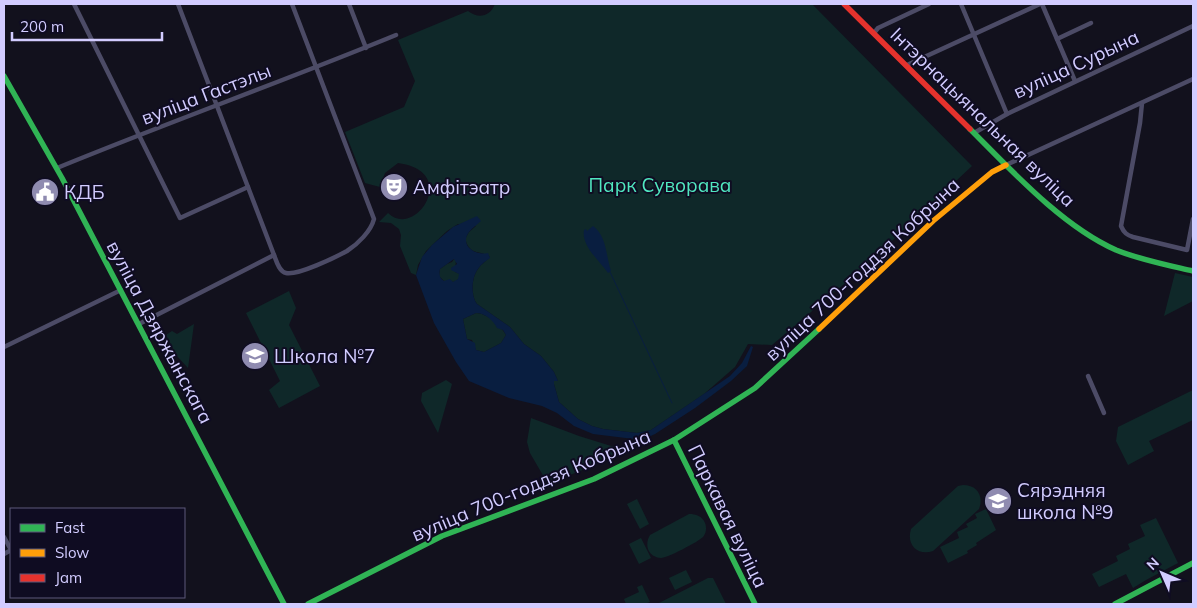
<svg xmlns="http://www.w3.org/2000/svg" width="1197" height="608" font-family="Mulish,sans-serif">
<style>
.green{fill:#0f2829}
.water{fill:#091e40;fill-rule:evenodd}
.lines{fill:none;stroke-linecap:round;stroke-linejoin:round}
.stream{stroke:#091e40;stroke-width:1}
.street{stroke:#4c4b66;stroke-width:4.5}
.fast{stroke:#30b455;stroke-width:5.5}
.slow{stroke:#ff9f0a;stroke-width:5.5}
.jam{stroke:#e5322d;stroke-width:5.5}
.labels{text-anchor:middle;stroke-width:4;stroke-linejoin:round;paint-order:stroke}
.street-label{font-size:19px;fill:#d2ccff;stroke:#0f0c22}
.park-label{font-size:19px;fill:#51e7c0;stroke:#0f0c22}
.poi-label{font-size:19px;fill:#d2ccff;stroke:#0f0c22;text-anchor:start}
</style>
<rect width="100%" height="100%" fill="#12111d"/>
<g class="green">
<path d="M495,4H812L972,166L863,268L772,345L748,344L735,367L704,394L651,430L637,433L603,429L592,426L578,419L559,402L554,384V381H558L554,372L541,356L524,344L510,327L477,304C471,296 471,278 478,269C481,264 486,261 490,257C479,249 471,257 465,239L469,232L476,226L458,224L447,231L426,251L418,265L416,275L411,273L400,246L401,235L399,229L391,223L379,222L388,213C415,240 461,171 398,163L385,173L380,187L365,183L345,132L404,107L415,81L398,40L468,11C478,19 490,17 495,4Z"/>
<path d="M454,259L456,260L455,272L460,274V277L455,282L444,281L439,276L440,269L447,264L452,262Z"/>
<path d="M1175,273L1193,277V301L1164,316Z"/>
<path d="M289,291L296,308L289,325L320,386L279,408L269,390L280,381L246,313Z"/>
<path d="M476,313C487,313 501,326 506,335L501,343L484,352L476,350L472,340L467,339L463,319Z"/>
<path d="M194,324L188,368L177,356L166,335L172,331L177,334Z"/>
<path d="M446,380L452,384L438,433L421,401L422,393Z"/>
<path d="M1193,390V420L1149,441L1154,451L1128,465L1116,441L1118,427Z"/>
<path d="M531,418L579,436L624,450V453L548,484L530,453L527,442Z"/>
<path d="M963,485C977,485 984,496 979,509L933,551C918,556 906,545 911,529L958,486Z"/>
<path d="M637,499L649,524L640,529L627,504Z"/>
<path d="M986,509L996,530L976,543L977,545L967,551L968,553L948,563L940,547L959,538L957,532L968,527L966,524L977,518L975,514Z"/>
<path d="M689,514C696,514 702,516 705,523C707,528 706,533 703,537C698,542 667,558 661,558C648,557 644,545 650,535Z"/>
<path d="M1156,518L1178,563L1146,580L1133,588L1126,574L1099,587L1092,574L1118,561L1116,556L1130,549L1128,544L1145,536L1140,525Z"/>
<path d="M641,538L651,558L639,564L629,544Z"/>
<path d="M686,570L692,582L675,590L669,578Z"/>
<path d="M708,578H713L726,604H657Z"/>
<path d="M642,585L650,602L645,604H626L624,599L639,592L637,587Z"/>
</g>
<g class="water">
<path d="M477,216L481,221C477,225 472,228 469,232C459,246 476,256 488,253L490,258C486,261 481,264 478,269C471,278 471,296 477,304L510,327L524,344L541,356L554,372L558,381H554V384L559,402L578,419L592,426L603,429L637,433L651,430L730,376L742,363L751,346L753,347L747,366L731,381L695,408L655,434L642,440L593,434L574,426L557,413L542,406L509,398L469,381L456,362L434,323L416,275L422,257L432,245L453,227ZM454,259L457,264L451,268V270L459,274L458,279L453,282L450,279L444,281C439,278 439,274 440,269ZM476,313C485,313 493,320 497,328L503,330L506,335L501,343L484,352L476,350L475,343L467,339L463,319Z"/>
<path d="M593,226C607,236 606,257 611,271L608,273C600,261 581,246 584,230L586,229L587,231Z"/>
</g>
<g class="lines">
<path class="stream" d="M610,272L672,403"/>
<g class="street">
<path d="M74,4L180,218L248,187"/>
<path d="M178,4L274,255C276,260 279,272 286,273C297,276 336,257 347,251C358,244 371,231 374,219L292,4"/>
<path d="M349,4L366,48"/>
<path d="M961,4L1007,114"/>
<path d="M1042,4L1075,81"/>
<path d="M874,33L878,28L929,4"/>
<path d="M1057,39L1091,23"/>
<path d="M907,65L1040,4"/>
<path d="M1142,103L1140,123L1121,226C1124,233 1127,235 1133,237L1187,250L1193,219"/>
<path d="M974,133L1007,114L1193,26"/>
<path d="M1006,165L1193,79"/>
<path d="M57,168C169,122 284,81 396,35"/>
<path d="M139,324L274,255"/>
<path d="M4,347L121,290"/>
<path d="M1088,376L1104,413"/>
<path d="M4,537L11,550L4,554"/>
</g>
<g class="fast">
<path d="M4,76L62,178L284,604"/>
<path d="M970,129C1011,170 1062,226 1116,250C1141,260 1167,265 1193,271"/>
<path d="M674,440L755,604"/>
<path d="M308,604L442,536L594,479L674,440L755,388L819,329"/>
<path d="M1115,604L1193,563"/>
</g>
<path class="slow" d="M819,329L933,221L992,172L1006,165"/>
<path class="jam" d="M844,4L970,129"/>
</g>
<defs>
<symbol id="theatre-disc" viewBox="-11 -11 22 22"><circle r="9.5" fill="#8f8bb0" stroke="#0f0c22"/><path d="M-5-5.5Q0-4 5-5.5V0Q5 5 0 6Q-5 5-5 0ZM-3.3-2.5H-1v1.5H-3.3ZM1-2.5H3.3v1.5H1ZM-2.8 1Q0 5.5 2.8 1Z" fill="#fff"/></symbol>
<symbol id="civic-disc" viewBox="-11 -11 22 22"><circle r="9.5" fill="#8f8bb0" stroke="#0f0c22"/><path d="M-.6-6.5H3V-4.5H.6V-3L4-1V1h2V6H-6V1h2V-1L-.6-3ZM-1.2 2.5V6h2.4V2.5Z" fill="#fff"/></symbol>
<symbol id="school-disc" viewBox="-11 -11 22 22"><circle r="9.5" fill="#8f8bb0" stroke="#0f0c22"/><path d="M0-5L7-2L0 1L-7-2ZM-4 1L0 2.5L4 1V4Q0 6-4 4Z" fill="#fff"/></symbol>
</defs>
<g fill-rule="evenodd">
<use href="#theatre-disc" x="378" y="171" width="32" height="32"/>
<use href="#civic-disc" x="29" y="176" width="32" height="32"/>
<use href="#school-disc" x="239" y="340" width="32" height="32"/>
<use href="#school-disc" x="982" y="485" width="32" height="32"/>
</g>
<g class="labels">
<g class="street-label">
<text transform="translate(1076 64) rotate(-25)" y="7">вуліца Сурына</text>
<text transform="translate(206 94) rotate(-21)" y="7">вуліца Гастэлы</text>
<text transform="translate(983 117) rotate(44)" y="7">Інтэрнацыянальная вуліца</text>
<text transform="translate(862 269) rotate(-43)" y="7">вуліца 700-годдзя Кобрына</text>
<text transform="translate(160 332) rotate(62)" y="7">вуліца Дзяржынскага</text>
<text transform="translate(531 485) rotate(-23)" y="7">вуліца 700-годдзя Кобрына</text>
<text transform="translate(728 516) rotate(64)" y="7">Паркавая вуліца</text>
</g>
<g class="park-label">
<text x="660" y="192">Парк Суворава</text>
</g>
<g class="poi-label">
<text x="413" y="194">Амфітэатр</text>
<text x="64" y="199">КДБ</text>
<text x="274" y="363">Школа №7</text>
<text x="1017" y="497">Сярэдняя<tspan x="1017" dy="22">школа №9</tspan></text>
</g>
</g>
<rect width="1197" height="608" fill="none" stroke="#d2ccff" stroke-width="10"/>
<rect x="10" y="508" width="175" height="90" fill="#0f0c22" stroke="#5d597a"/>
<rect x="20" y="524" width="25" height="8" fill="#30b455" stroke="#5d597a"/>
<text x="55" y="533" font-size="15" fill="#d2ccff">Fast</text>
<rect x="20" y="549" width="25" height="8" fill="#ff9f0a" stroke="#5d597a"/>
<text x="55" y="558" font-size="15" fill="#d2ccff">Slow</text>
<rect x="20" y="574" width="25" height="8" fill="#e5322d" stroke="#5d597a"/>
<text x="55" y="583" font-size="15" fill="#d2ccff">Jam</text>
<g transform="translate(1162 573) rotate(315)" stroke="#0f0c22" stroke-width="4" paint-order="stroke">
<path d="M0-4L9 19L0 12L-9 19Z" fill="#d2ccff"/>
<text y="-8" font-size="14" font-weight="bold" text-anchor="middle" fill="#d2ccff">N</text>
</g>
<path d="M12 32v8h150v-8" fill="none" stroke="#d2ccff" stroke-width="2.5"/>
<text x="20" y="32" font-size="15" fill="#d2ccff" stroke="#0f0c22" stroke-width="4" paint-order="stroke">200 m</text>
</svg>
